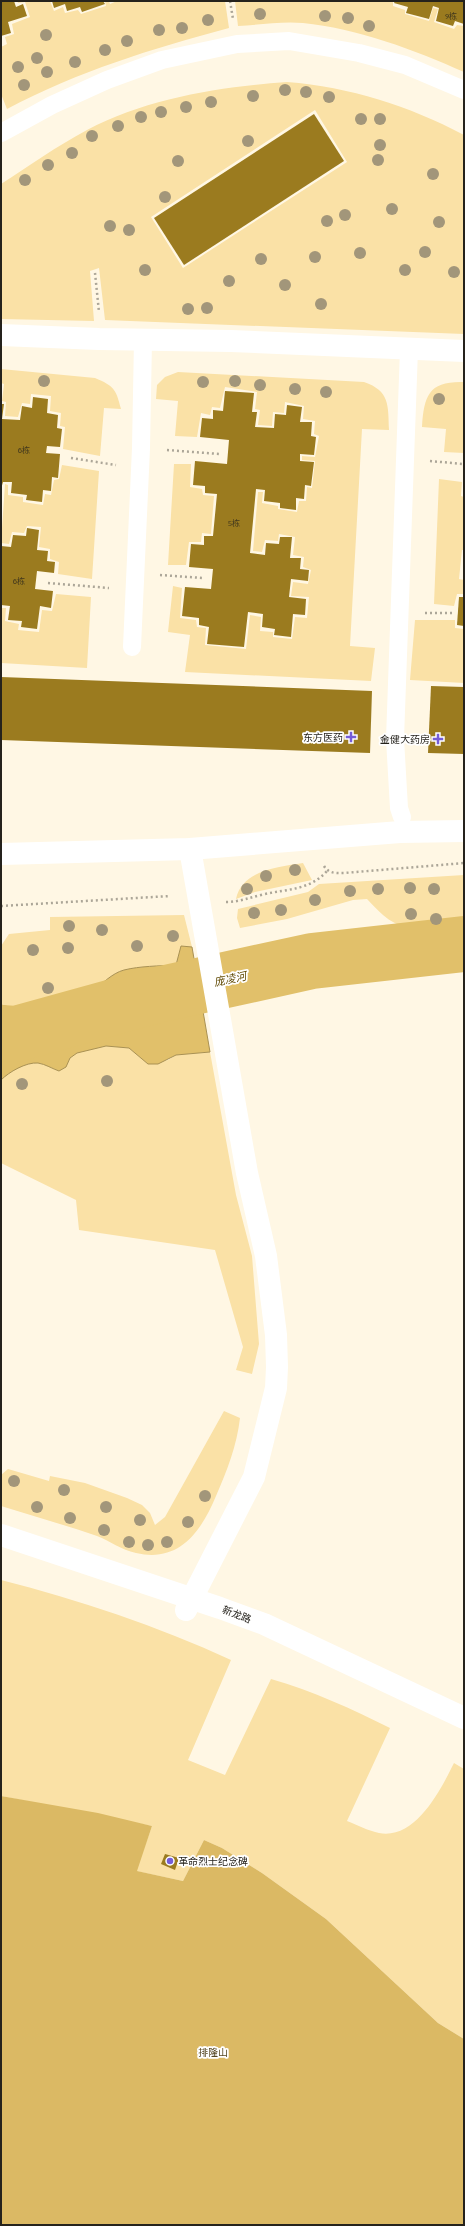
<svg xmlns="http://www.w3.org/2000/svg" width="465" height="2226" font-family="'Fira Sans','Noto Sans SC',sans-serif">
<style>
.green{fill:#fae1a6;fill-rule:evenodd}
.forest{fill:#dbb964}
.water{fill:#e1c06a;stroke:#a99153}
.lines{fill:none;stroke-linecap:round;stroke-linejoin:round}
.river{stroke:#e1c06a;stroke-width:56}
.building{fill:#9b7b1f}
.path{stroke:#aca698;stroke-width:2.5;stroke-dasharray:2 3;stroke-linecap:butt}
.lane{stroke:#fff;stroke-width:18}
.street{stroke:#fff;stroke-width:22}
.primary{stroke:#fff;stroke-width:22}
.tree{fill:#a2967a}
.poi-dot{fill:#755dd7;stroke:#fff;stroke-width:1.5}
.labels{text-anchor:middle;stroke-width:3.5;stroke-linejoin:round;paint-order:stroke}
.number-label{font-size:8px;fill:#42381d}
.poi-label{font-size:10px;fill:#25221c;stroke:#fff;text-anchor:end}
.street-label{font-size:10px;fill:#25221c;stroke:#fff}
.park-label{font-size:10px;fill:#564723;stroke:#fff}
.water-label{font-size:11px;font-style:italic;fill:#5f4800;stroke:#fff}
</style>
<rect width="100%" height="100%" fill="#fff7e4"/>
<g class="green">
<path d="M17,1H50L54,11L63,7L65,13L78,10L81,14L106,6L105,1H109L110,4L117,1H225L229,28C151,49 79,71 7,109L1,94V47L7,44L5,37L14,34L12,24L30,17L25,2L18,3Z"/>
<path d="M235,1H393V6L405,10V14L429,21L433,8L438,9L434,22L454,29L457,25L464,26V72C415,50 356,28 303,23C282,21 259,25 238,26Z"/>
<path d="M287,82C350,87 409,106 464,135V334L105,320L99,268L90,271L94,321L1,319V184C29,166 57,146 87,130C148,98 219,87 287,82ZM315,110L347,162L183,268L151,217Z"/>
<path d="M1,369L95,378C114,386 116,389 121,409L104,408L100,456L63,449L65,427L60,426L61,413L50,411L51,396L31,394L30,404L22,403L18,417L5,416L6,402L2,401L4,384L1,383Z"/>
<path d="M178,372L364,382C390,391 388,405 389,430L362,429L350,646L375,648L371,681L185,672L190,635L168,632L173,586L182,588L180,618L196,620L197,627L206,628L205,645L246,649L250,615L261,617L260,631L273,632V637L292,639L295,617L307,618L309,597L291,596L293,582L308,584L311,570L303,567L304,557L293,555L295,537L279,534L278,541L265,540L262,552L253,551L258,492H263L262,503L278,506V509L297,512L299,501H306L307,487L312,488L315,461L302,460V456L315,457L319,436L314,434L315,421L303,419L304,406L285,402L284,413L273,412L272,426L258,425L260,410L255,409L257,392L225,387L220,408L212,407L210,415L201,413L197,437L175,436L178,401L156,399L157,385L165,377Z"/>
<path d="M464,382V453L444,452L446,429L422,427C424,395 429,381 464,382Z"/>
<path d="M174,464H191L190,487L202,489L203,495L214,496L211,534L202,533L201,542H189L186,565H168Z"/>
<path d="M62,465L99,471L92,579L58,574L59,562L50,559V549L39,547L41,527L27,526L24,533L12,532L9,544L1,543L5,484L8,485V495L23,497V502L43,505L45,494L51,495L54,480L59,479Z"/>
<path d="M439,479L462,482L461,496L464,497V550H462L459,579L464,580V594H457L454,606L434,604Z"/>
<path d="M56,594L91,597L87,668L1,663V608H6L5,621L19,624L18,630L39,632L42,610L52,611Z"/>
<path d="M415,620H455V628L464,629V683L410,680Z"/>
<path d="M303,863L312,880L255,892L236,899C242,870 278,867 303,863Z"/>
<path d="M464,875V930C437,933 404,934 383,915C377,910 372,904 367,899L353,900L287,919L240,928L237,918L238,909L308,892L319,884Z"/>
<path d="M184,915L192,947H181L176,965C159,966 140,966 124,970C112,973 101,985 91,992C64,1011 32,1013 1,1005V946L9,934L50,930V917Z"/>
<path d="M106,1046L129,1048L148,1064L168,1060L176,1055L210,1052L236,1195L252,1256L259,1344L252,1374L236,1370L243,1347L215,1250L79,1230L76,1200L1,1163V1080C9,1072 26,1062 38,1063C45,1064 53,1069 59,1071C66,1067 66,1061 72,1056C78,1051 97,1048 106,1046Z"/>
<path d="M224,1411L240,1418C237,1445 227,1471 216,1496C201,1532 179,1563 136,1553C121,1550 110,1541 97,1536C65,1525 33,1516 1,1506V1475L8,1469L49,1481L50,1476L85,1483L127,1498L142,1505L150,1513L155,1525L165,1517Z"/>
<path d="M1,1580C80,1600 157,1626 231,1660L188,1760L225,1775L271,1679C313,1691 352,1709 390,1728L347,1821C357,1825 369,1831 379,1833C416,1840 441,1789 454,1763L464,1769V2039L438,2023L326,1919L262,1873L222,1848L204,1840L183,1881L136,1871L152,1826L1,1796Z"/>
</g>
<path class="forest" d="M1,1796L98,1813L152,1826L137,1871L183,1881L204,1840L222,1848L262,1873L326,1919L438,2023L464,2039V2225H1Z"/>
<path class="water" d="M181,946L192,947L210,1052L176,1055L158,1064H148L129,1048L106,1046L77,1053L70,1058L66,1067L59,1071C53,1069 45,1064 38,1063C26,1062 9,1072 1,1080V1005C32,1013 64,1011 91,992C101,985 112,973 124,970C140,966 159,966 176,965Z"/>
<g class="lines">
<path class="river" d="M1,1033L16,1034L157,995L312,961L464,944"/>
</g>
<g class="building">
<path d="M1,1H14L16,7L23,4L27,16L8,22L11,33L1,36Z"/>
<path d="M52,1H103L105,4L82,12L80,7L67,11L65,4L54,8Z"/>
<path d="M395,1H464V24L455,21L453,26L436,21L439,8L433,6L429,19L406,13L408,7L394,3Z"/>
<path d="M314,114L344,161L184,265L154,218Z"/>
<path d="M225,391L254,393L252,412H257L255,427L274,428L275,414L286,415L287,405L302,407L300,422H312L311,436L316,437L314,455L300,454V461L314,462L311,486L305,485L304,499L296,498V510L280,508V503L264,501L265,490L256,489L250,553L265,555L266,543L279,544L280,537H292L290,558H301L300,569L309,570L308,581L291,579L289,597L306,599L305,615L293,614L291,637L274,635L275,629L262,627L263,614L248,612L244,647L207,644L209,627L199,625V618L182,616L185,587L211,589L213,569L189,567L191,544L204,545V536H213L217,494L205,493V486L193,485L195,461L227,464L229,440L200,437L202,418L213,419V410L223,411Z"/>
<path d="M33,397L48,399L47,413L58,415L57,428L62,429L60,447L47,446L46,453L60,454L58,478L52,477L51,491L43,490L42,502L26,500L27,495L11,493L12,482H3L1,489V404H4L2,419L20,420L22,406L32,408Z"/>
<path d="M27,528L39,530L37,550L48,551L47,561L55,562L54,573L37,571L35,589L53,591L51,608L40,606L37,629L21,627L22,621L8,620L10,606L1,605V546L11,547L13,535L26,536Z"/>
<path d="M459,597H464V626L457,625Z"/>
<path d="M1,677L372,691L370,753L1,740Z"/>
<path d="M431,686L464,687V754L428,753Z"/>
<path d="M165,1854L179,1858L175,1870L161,1864Z"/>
</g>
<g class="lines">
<g class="path">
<path d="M230,1L233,19"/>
<path d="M95,273L99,312"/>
<path d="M167,450L220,454"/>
<path d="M71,458L116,465"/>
<path d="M430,461L463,464"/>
<path d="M160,575L203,578"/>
<path d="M48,583L109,588"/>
<path d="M425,613H452"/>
<path d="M324,866C329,874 336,873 344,873L464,863"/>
<path d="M226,902C240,902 251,897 265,894C288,889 310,890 327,871"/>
<path d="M1,906L170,896"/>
</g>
<g class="lane">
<path d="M1,133L52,105L107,80L162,60L237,44L289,41L359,53L405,65L464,90"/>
<path d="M132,647L141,448L143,340"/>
<path d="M402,817L399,808L395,739L409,349"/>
</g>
<g class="street">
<path d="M1,335L99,339L231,341L464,351"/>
<path d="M1,854L190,849L400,832L464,831"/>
<path d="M186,1610L254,1477L276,1388L277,1367L276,1335L266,1256L247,1173L190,849"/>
</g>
<path class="primary" d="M1,1535L220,1608L264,1624L464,1718"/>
</g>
<g class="tree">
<circle cx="260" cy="14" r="6"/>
<circle cx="325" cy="16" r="6"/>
<circle cx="348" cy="18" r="6"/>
<circle cx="208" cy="20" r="6"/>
<circle cx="369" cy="26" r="6"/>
<circle cx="182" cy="28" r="6"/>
<circle cx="159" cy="30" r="6"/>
<circle cx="46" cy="35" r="6"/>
<circle cx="127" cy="41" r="6"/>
<circle cx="105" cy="50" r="6"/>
<circle cx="37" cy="58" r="6"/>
<circle cx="75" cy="62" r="6"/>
<circle cx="18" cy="67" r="6"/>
<circle cx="47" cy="72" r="6"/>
<circle cx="24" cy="85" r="6"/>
<circle cx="285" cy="90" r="6"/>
<circle cx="306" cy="92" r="6"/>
<circle cx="253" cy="96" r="6"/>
<circle cx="329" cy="97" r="6"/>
<circle cx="211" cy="102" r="6"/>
<circle cx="186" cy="107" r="6"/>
<circle cx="161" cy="112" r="6"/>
<circle cx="141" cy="117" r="6"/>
<circle cx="361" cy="119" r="6"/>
<circle cx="380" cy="119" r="6"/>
<circle cx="118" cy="126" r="6"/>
<circle cx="92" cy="136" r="6"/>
<circle cx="248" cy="141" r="6"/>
<circle cx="380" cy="145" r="6"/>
<circle cx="72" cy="153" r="6"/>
<circle cx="378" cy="160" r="6"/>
<circle cx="178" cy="161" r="6"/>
<circle cx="48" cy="165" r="6"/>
<circle cx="433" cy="174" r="6"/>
<circle cx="25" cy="180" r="6"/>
<circle cx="165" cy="197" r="6"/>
<circle cx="392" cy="209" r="6"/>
<circle cx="345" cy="215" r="6"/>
<circle cx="327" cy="221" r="6"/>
<circle cx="439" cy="222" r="6"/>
<circle cx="110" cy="226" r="6"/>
<circle cx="129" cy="230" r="6"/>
<circle cx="425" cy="252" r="6"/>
<circle cx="360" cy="253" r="6"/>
<circle cx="315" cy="257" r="6"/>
<circle cx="261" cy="259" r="6"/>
<circle cx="145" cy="270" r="6"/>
<circle cx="405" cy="270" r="6"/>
<circle cx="454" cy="272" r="6"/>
<circle cx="229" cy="281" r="6"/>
<circle cx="285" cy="285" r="6"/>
<circle cx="321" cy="304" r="6"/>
<circle cx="207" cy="308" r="6"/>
<circle cx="188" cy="309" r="6"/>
<circle cx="44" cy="381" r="6"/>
<circle cx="235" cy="381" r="6"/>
<circle cx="203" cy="382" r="6"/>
<circle cx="260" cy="385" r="6"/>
<circle cx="295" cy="389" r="6"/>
<circle cx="326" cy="392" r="6"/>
<circle cx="439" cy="399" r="6"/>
<circle cx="295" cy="870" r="6"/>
<circle cx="266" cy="876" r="6"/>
<circle cx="410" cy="888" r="6"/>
<circle cx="247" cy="889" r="6"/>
<circle cx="378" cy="889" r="6"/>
<circle cx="434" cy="889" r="6"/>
<circle cx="350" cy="891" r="6"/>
<circle cx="315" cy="900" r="6"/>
<circle cx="281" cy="910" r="6"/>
<circle cx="254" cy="913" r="6"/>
<circle cx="411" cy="914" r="6"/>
<circle cx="436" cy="919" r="6"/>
<circle cx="69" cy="926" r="6"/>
<circle cx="102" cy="930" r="6"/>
<circle cx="173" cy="936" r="6"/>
<circle cx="137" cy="946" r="6"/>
<circle cx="68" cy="948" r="6"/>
<circle cx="33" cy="950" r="6"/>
<circle cx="48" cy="988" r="6"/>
<circle cx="107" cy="1081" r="6"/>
<circle cx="22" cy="1084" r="6"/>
<circle cx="14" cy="1481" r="6"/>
<circle cx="64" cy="1490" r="6"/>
<circle cx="205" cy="1496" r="6"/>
<circle cx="37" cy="1507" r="6"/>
<circle cx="106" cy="1507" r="6"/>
<circle cx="70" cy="1518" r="6"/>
<circle cx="140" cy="1520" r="6"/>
<circle cx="188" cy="1522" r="6"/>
<circle cx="104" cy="1530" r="6"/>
<circle cx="129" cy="1542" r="6"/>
<circle cx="167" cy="1542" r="6"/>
<circle cx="148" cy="1545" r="6"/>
</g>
<g class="poi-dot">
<path d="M349 731h4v4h4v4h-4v4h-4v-4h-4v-4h4z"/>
<path d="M436 733h4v4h4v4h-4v4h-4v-4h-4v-4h4z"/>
<circle cx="170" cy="1861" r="4"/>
</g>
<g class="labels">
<g class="number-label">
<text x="451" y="19">9栋</text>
<text x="24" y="453">6栋</text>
<text x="234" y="526">5栋</text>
<text x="19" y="584">6栋</text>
</g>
<g class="poi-label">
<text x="343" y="741">东方医药</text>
<text x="430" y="743">金健大药房</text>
<text x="178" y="1865" text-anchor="start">革命烈士纪念碑</text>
</g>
<g class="street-label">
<text transform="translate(237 1614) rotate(21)" y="4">新龙路</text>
</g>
<g class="park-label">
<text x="213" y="2056">排隆山</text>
</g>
<g class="water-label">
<text transform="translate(230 979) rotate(-12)" y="4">庞凌河</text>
</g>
</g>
<rect width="465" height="2226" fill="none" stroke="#25221c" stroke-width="4"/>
</svg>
